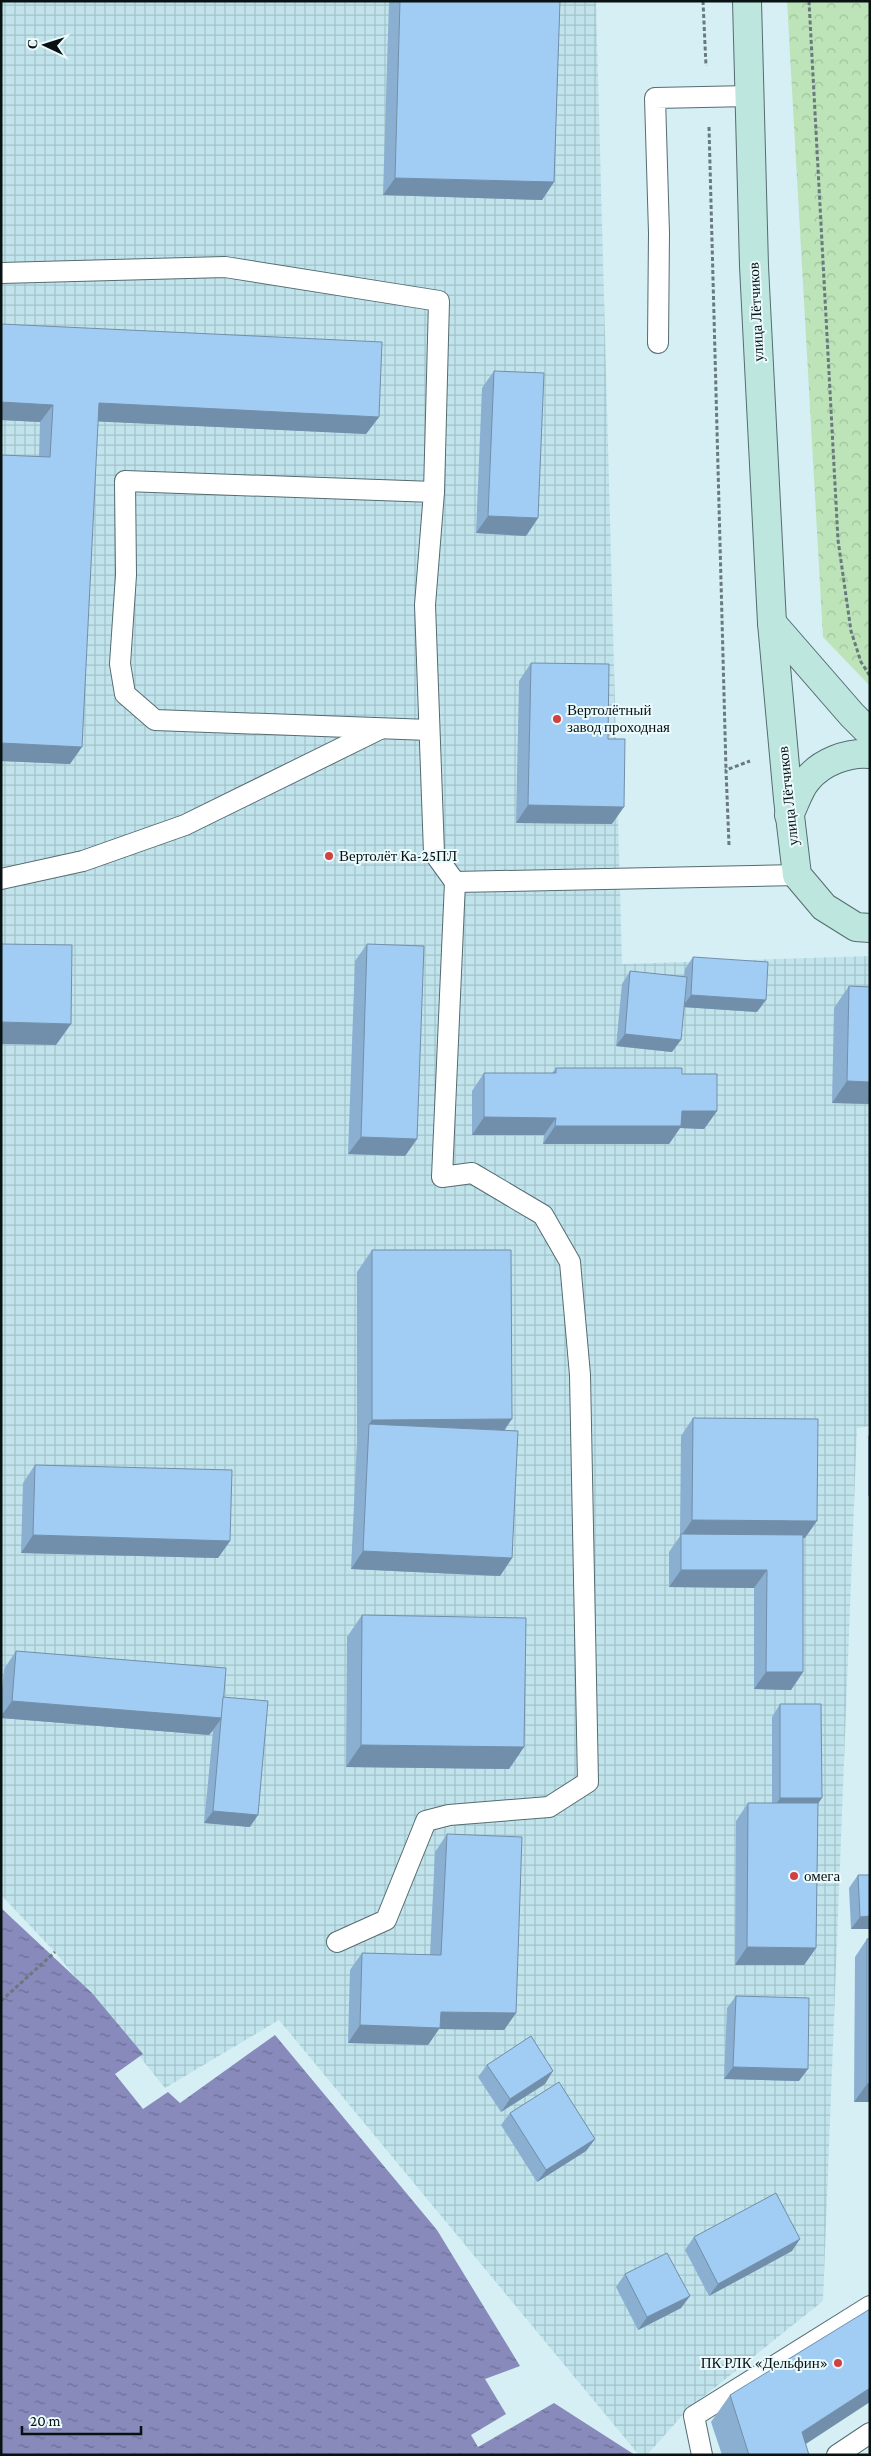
<svg xmlns="http://www.w3.org/2000/svg" width="871" height="2456" font-family="'Crimson Pro',serif">
<style>
.industrial{fill:url(#industrial-grid)}
.forest{fill:url(#forest-crowns)}
.water{fill:url(#water-ripples)}
.lines{fill:none;stroke-linecap:round;stroke-linejoin:round}
.service-casing{stroke:#556c71;stroke-width:22}
.secondary-casing{stroke:#556c71;stroke-width:30}
.path{stroke:#697a7d;stroke-width:3;stroke-dasharray:4 2.5;stroke-linecap:butt}
.service{stroke:#fff;stroke-width:20}
.secondary{stroke:#bce6de;stroke-width:28}
.wall{fill:#8aafd1}
.shaded-wall{fill:#718faa}
.building{fill:#a1ccf3;stroke:#718faa}
.poi-dot{fill:#d04140;stroke:#eafafd;stroke-width:2}
.labels{text-anchor:middle;stroke-width:4;stroke-linejoin:round;paint-order:stroke}
.street-label{font-size:15px;fill:#081213;stroke:#eafafd}
.poi-label{font-size:15px;fill:#081213;stroke:#eafafd;text-anchor:start}
</style>
<defs>
<pattern id="industrial-grid" width="8" height="8" patternUnits="userSpaceOnUse" patternTransform="scale(1.25)"><rect width="8" height="8" fill="#c1e4ec"/><path d="M0 4h8M4 0v8" fill="none" stroke="#a4c3ca"/></pattern>
<pattern id="forest-crowns" width="20" height="18" patternUnits="userSpaceOnUse" patternTransform="scale(1.25)"><rect width="20" height="18" fill="#bde3b9"/><path d="M2 6a3 3 0 1 1 6 0M12 15a3 3 0 1 1 6 0" fill="none" stroke="#a1c29e"/></pattern>
<pattern id="water-ripples" width="26" height="14" patternUnits="userSpaceOnUse" patternTransform="scale(1.25)"><rect width="26" height="14" fill="#878aba"/><path d="M2 4q2-2 4 0t4 0M15 11q2-2 4 0t4 0" fill="none" stroke="#6c6f96"/></pattern>
</defs>
<rect width="100%" height="100%" fill="#d5eff4"/>
<path class="industrial" d="M1,1H596L622,964L870,956V1426L857,1428L823,2301L688,2409L647,2455H639L279,2020L165,2088L55,1952L1,1895Z"/>
<path class="forest" d="M787,1H870V686L823,637Z"/>
<path class="water" d="M1,1908L92,1993L143,2054L115,2074L143,2109L168,2092L180,2103L275,2035L437,2230L520,2366L485,2379L506,2414L471,2435L478,2447L554,2403L635,2455H1Z"/>
<g class="lines">
<defs>
<g id="service">
<path d="M1,273L225,267L439,301L434,492"/>
<path d="M658,343L659,233L655,98L750,96"/>
<path d="M429,730L155,720L125,694L120,664L126,575L125,481L434,492L425,605L434,853L455,882L797,875"/>
<path d="M1,879L83,861L185,825L380,729"/>
<path d="M337,1942L386,1920L426,1821L449,1815L549,1807L588,1782L580,1375L570,1262L543,1215L472,1173L442,1177L455,882"/>
<path d="M702,2455L694,2416L870,2306"/>
<path d="M837,2455L870,2433"/>
</g>
<g id="secondary">
<path d="M747,1L754,266L772,623L788,799L797,875L824,907L856,927L870,928"/>
<path d="M772,623L852,715L870,733"/>
<path d="M789,815C795,804 799,789 807,780C821,762 848,752 870,754"/>
</g>
</defs>
<use href="#service" class="service-casing"/>
<use href="#secondary" class="secondary-casing"/>
<g class="path">
<path d="M703,1L706,66"/>
<path d="M809,1L838,540L851,631L861,662L870,676"/>
<path d="M709,127L726,770"/>
<path d="M729,845L726,770L750,761"/>
<path d="M1,2001L55,1952"/>
</g>
<use href="#service" class="service"/>
<use href="#secondary" class="secondary"/>
</g>
<g class="wall">
<path d="M389,1H560L554,182L542,200L383,195Z"/>
<path d="M1,324L379,417L366,434L98,421L70,764L1,761V455L39,457L40,422L1,420Z"/>
<path d="M494,371L538,518L526,536L476,533L482,388Z"/>
<path d="M531,663L608,739L612,824L516,823L519,681Z"/>
<path d="M367,944L417,1139L405,1156L348,1154L355,961Z"/>
<path d="M693,957L757,1012L684,1007L672,1052L616,1046L622,984L630,971L684,977L685,969Z"/>
<path d="M849,986L870,987V1104L832,1103L834,1008Z"/>
<path d="M556,1068L682,1074L717,1111L704,1129L680,1128L669,1144H543L544,1135H472V1091L484,1073H552Z"/>
<path d="M372,1250L504,1430L512,1558L500,1576L351,1569L357,1441V1272Z"/>
<path d="M693,1418L805,1538H803V1672L791,1690L754,1689V1588L669,1587V1552L680,1536L681,1436Z"/>
<path d="M870,1434V1496H868V1436Z"/>
<path d="M35,1465L230,1541L218,1558L21,1553L23,1483Z"/>
<path d="M362,1615L524,1747L509,1769L346,1767L347,1637Z"/>
<path d="M16,1651L223,1697L250,1827L204,1823L213,1731L209,1735L1,1718V1702L4,1669Z"/>
<path d="M780,1704L818,1805L816,1948L804,1965H735L736,1821L748,1803H772V1717Z"/>
<path d="M447,1834L516,2013L504,2030L439,2029L428,2045L348,2043L350,1970L362,1953L430,1955L435,1852Z"/>
<path d="M858,1875H870V1929H851L849,1888Z"/>
<path d="M867,1939H870V2102H854L855,1957Z"/>
<path d="M736,1996L799,2081L724,2079L727,2008Z"/>
<path d="M487,2065L545,2084L501,2112L478,2077Z"/>
<path d="M510,2113L595,2139L586,2151L537,2182L501,2125Z"/>
<path d="M694,2237L792,2251L709,2296L685,2250Z"/>
<path d="M625,2274L690,2296L681,2308L638,2330L616,2287Z"/>
<path d="M730,2395L805,2444L809,2455H722L711,2422Z"/>
</g>
<g class="shaded-wall">
<path d="M395,178L554,182L542,200L383,195Z"/>
<path d="M1,402L53,405L40,422L1,420Z"/>
<path d="M99,403L379,417L366,434L87,421Z"/>
<path d="M488,516L538,518L526,536L476,533Z"/>
<path d="M1,743L82,747L70,764L1,761Z"/>
<path d="M528,805L624,807L612,824L516,823Z"/>
<path d="M691,995L766,1000L757,1012L682,1007Z"/>
<path d="M1,1022L71,1024L56,1045L1,1044Z"/>
<path d="M625,1034L681,1040L672,1052L616,1046Z"/>
<path d="M847,1081L870,1082V1104L832,1103Z"/>
<path d="M682,1111H717L704,1129L680,1128L669,1144H543L555,1126Z"/>
<path d="M484,1117L556,1118L544,1135H472Z"/>
<path d="M361,1137L417,1139L405,1156L348,1154Z"/>
<path d="M512,1419L497,1441L369,1424L372,1420Z"/>
<path d="M692,1520L817,1521L805,1538H681V1536Z"/>
<path d="M33,1535L230,1541L218,1558L21,1553Z"/>
<path d="M363,1551L512,1558L500,1576L351,1569Z"/>
<path d="M681,1570H767L754,1588L669,1587Z"/>
<path d="M766,1672H803L791,1690L754,1689Z"/>
<path d="M12,1701L222,1718L209,1735L1,1718V1716Z"/>
<path d="M361,1745L524,1747L509,1769L346,1767Z"/>
<path d="M780,1798H822L813,1811H772Z"/>
<path d="M213,1811L258,1815L250,1827L204,1823Z"/>
<path d="M870,1916V1929H851L860,1917Z"/>
<path d="M747,1947L816,1948L804,1965H735Z"/>
<path d="M441,2012L516,2013L504,2030L439,2029L428,2045L348,2043L360,2025Z"/>
<path d="M733,2067L808,2069L799,2081L724,2079Z"/>
<path d="M553,2071L545,2084L501,2112L510,2099Z"/>
<path d="M867,2084H870V2102H854Z"/>
<path d="M595,2139L586,2151L537,2182L546,2170Z"/>
<path d="M800,2239L792,2251L709,2296L718,2284Z"/>
<path d="M690,2296L681,2308L638,2330L647,2317Z"/>
<path d="M870,2388V2402L789,2455L802,2432Z"/>
</g>
<g class="building">
<path d="M400,1H560L554,182L395,178Z"/>
<path d="M1,324L382,342L379,417L99,403L82,747L1,743V455L50,457L53,405L1,402Z"/>
<path d="M494,371L544,373L538,518L488,516Z"/>
<path d="M531,663L609,664L608,739H625L624,807L528,805Z"/>
<path d="M1,944L72,945L71,1024L1,1022Z"/>
<path d="M367,944L424,946L417,1139L361,1137Z"/>
<path d="M693,957L768,962L766,1000L691,995Z"/>
<path d="M630,971L687,977L681,1040L625,1034Z"/>
<path d="M849,986L870,987V1082L847,1081Z"/>
<path d="M556,1068H682V1074H717V1111H682L681,1126H555L556,1118L484,1117V1073H556Z"/>
<path d="M372,1250H511L512,1419L372,1420Z"/>
<path d="M693,1418L818,1419L817,1521L692,1520Z"/>
<path d="M369,1424L518,1431L512,1558L363,1551Z"/>
<path d="M35,1465L232,1470L230,1541L33,1535Z"/>
<path d="M681,1534L803,1535V1672H766L767,1570H681Z"/>
<path d="M362,1615L526,1618L524,1747L361,1745Z"/>
<path d="M16,1651L226,1668L222,1718L12,1701Z"/>
<path d="M223,1697L268,1701L258,1815L213,1811Z"/>
<path d="M780,1704H821L822,1798H780Z"/>
<path d="M748,1803H818L816,1948L747,1947Z"/>
<path d="M447,1834L522,1837L516,2013L441,2012L440,2028L360,2025L362,1953L441,1955Z"/>
<path d="M858,1875H870V1916L860,1917Z"/>
<rect x="867" y="1939" width="3" height="145"/>
<path d="M736,1996L809,1998L808,2069L733,2067Z"/>
<path d="M531,2036L553,2071L510,2099L487,2065Z"/>
<path d="M559,2082L595,2139L546,2170L510,2113Z"/>
<path d="M776,2193L800,2239L718,2284L694,2237Z"/>
<path d="M667,2253L690,2296L647,2317L625,2274Z"/>
<path d="M870,2309V2388L802,2432L809,2455H749L730,2395Z"/>
</g>
<g class="poi-dot">
<circle cx="557" cy="719" r="5"/>
<circle cx="329" cy="856" r="5"/>
<circle cx="794" cy="1876" r="5"/>
<circle cx="838" cy="2363" r="5"/>
</g>
<g class="labels">
<g class="street-label">
<text transform="translate(756 312) rotate(-93)" y="5">улица Лётчиков</text>
<text transform="translate(788 796) rotate(-96)" y="5">улица Лётчиков</text>
</g>
<g class="poi-label">
<text x="567" y="715">Вертолётный<tspan x="567" dy="17">завод проходная</tspan></text>
<text x="339" y="861">Вертолёт Ка-25ПЛ</text>
<text x="804" y="1881">омега</text>
<text x="828" y="2368" text-anchor="end">ПК РЛК «Дельфин»</text>
</g>
</g>
<rect width="871" height="2456" fill="none" stroke="#081213" stroke-width="5"/>
<g transform="translate(45 45) rotate(274)" stroke="#eafafd" stroke-width="4" paint-order="stroke">
<path d="M0-4L9 19L0 12L-9 19Z" fill="#081213"/>
<text y="-8" font-size="14" font-weight="bold" text-anchor="middle" fill="#081213">С</text>
</g>
<path d="M22 2426v8h119v-8" fill="none" stroke="#081213" stroke-width="2.5"/>
<text x="30" y="2426" font-size="15" fill="#081213" stroke="#eafafd" stroke-width="4" paint-order="stroke">20 m</text>
</svg>
